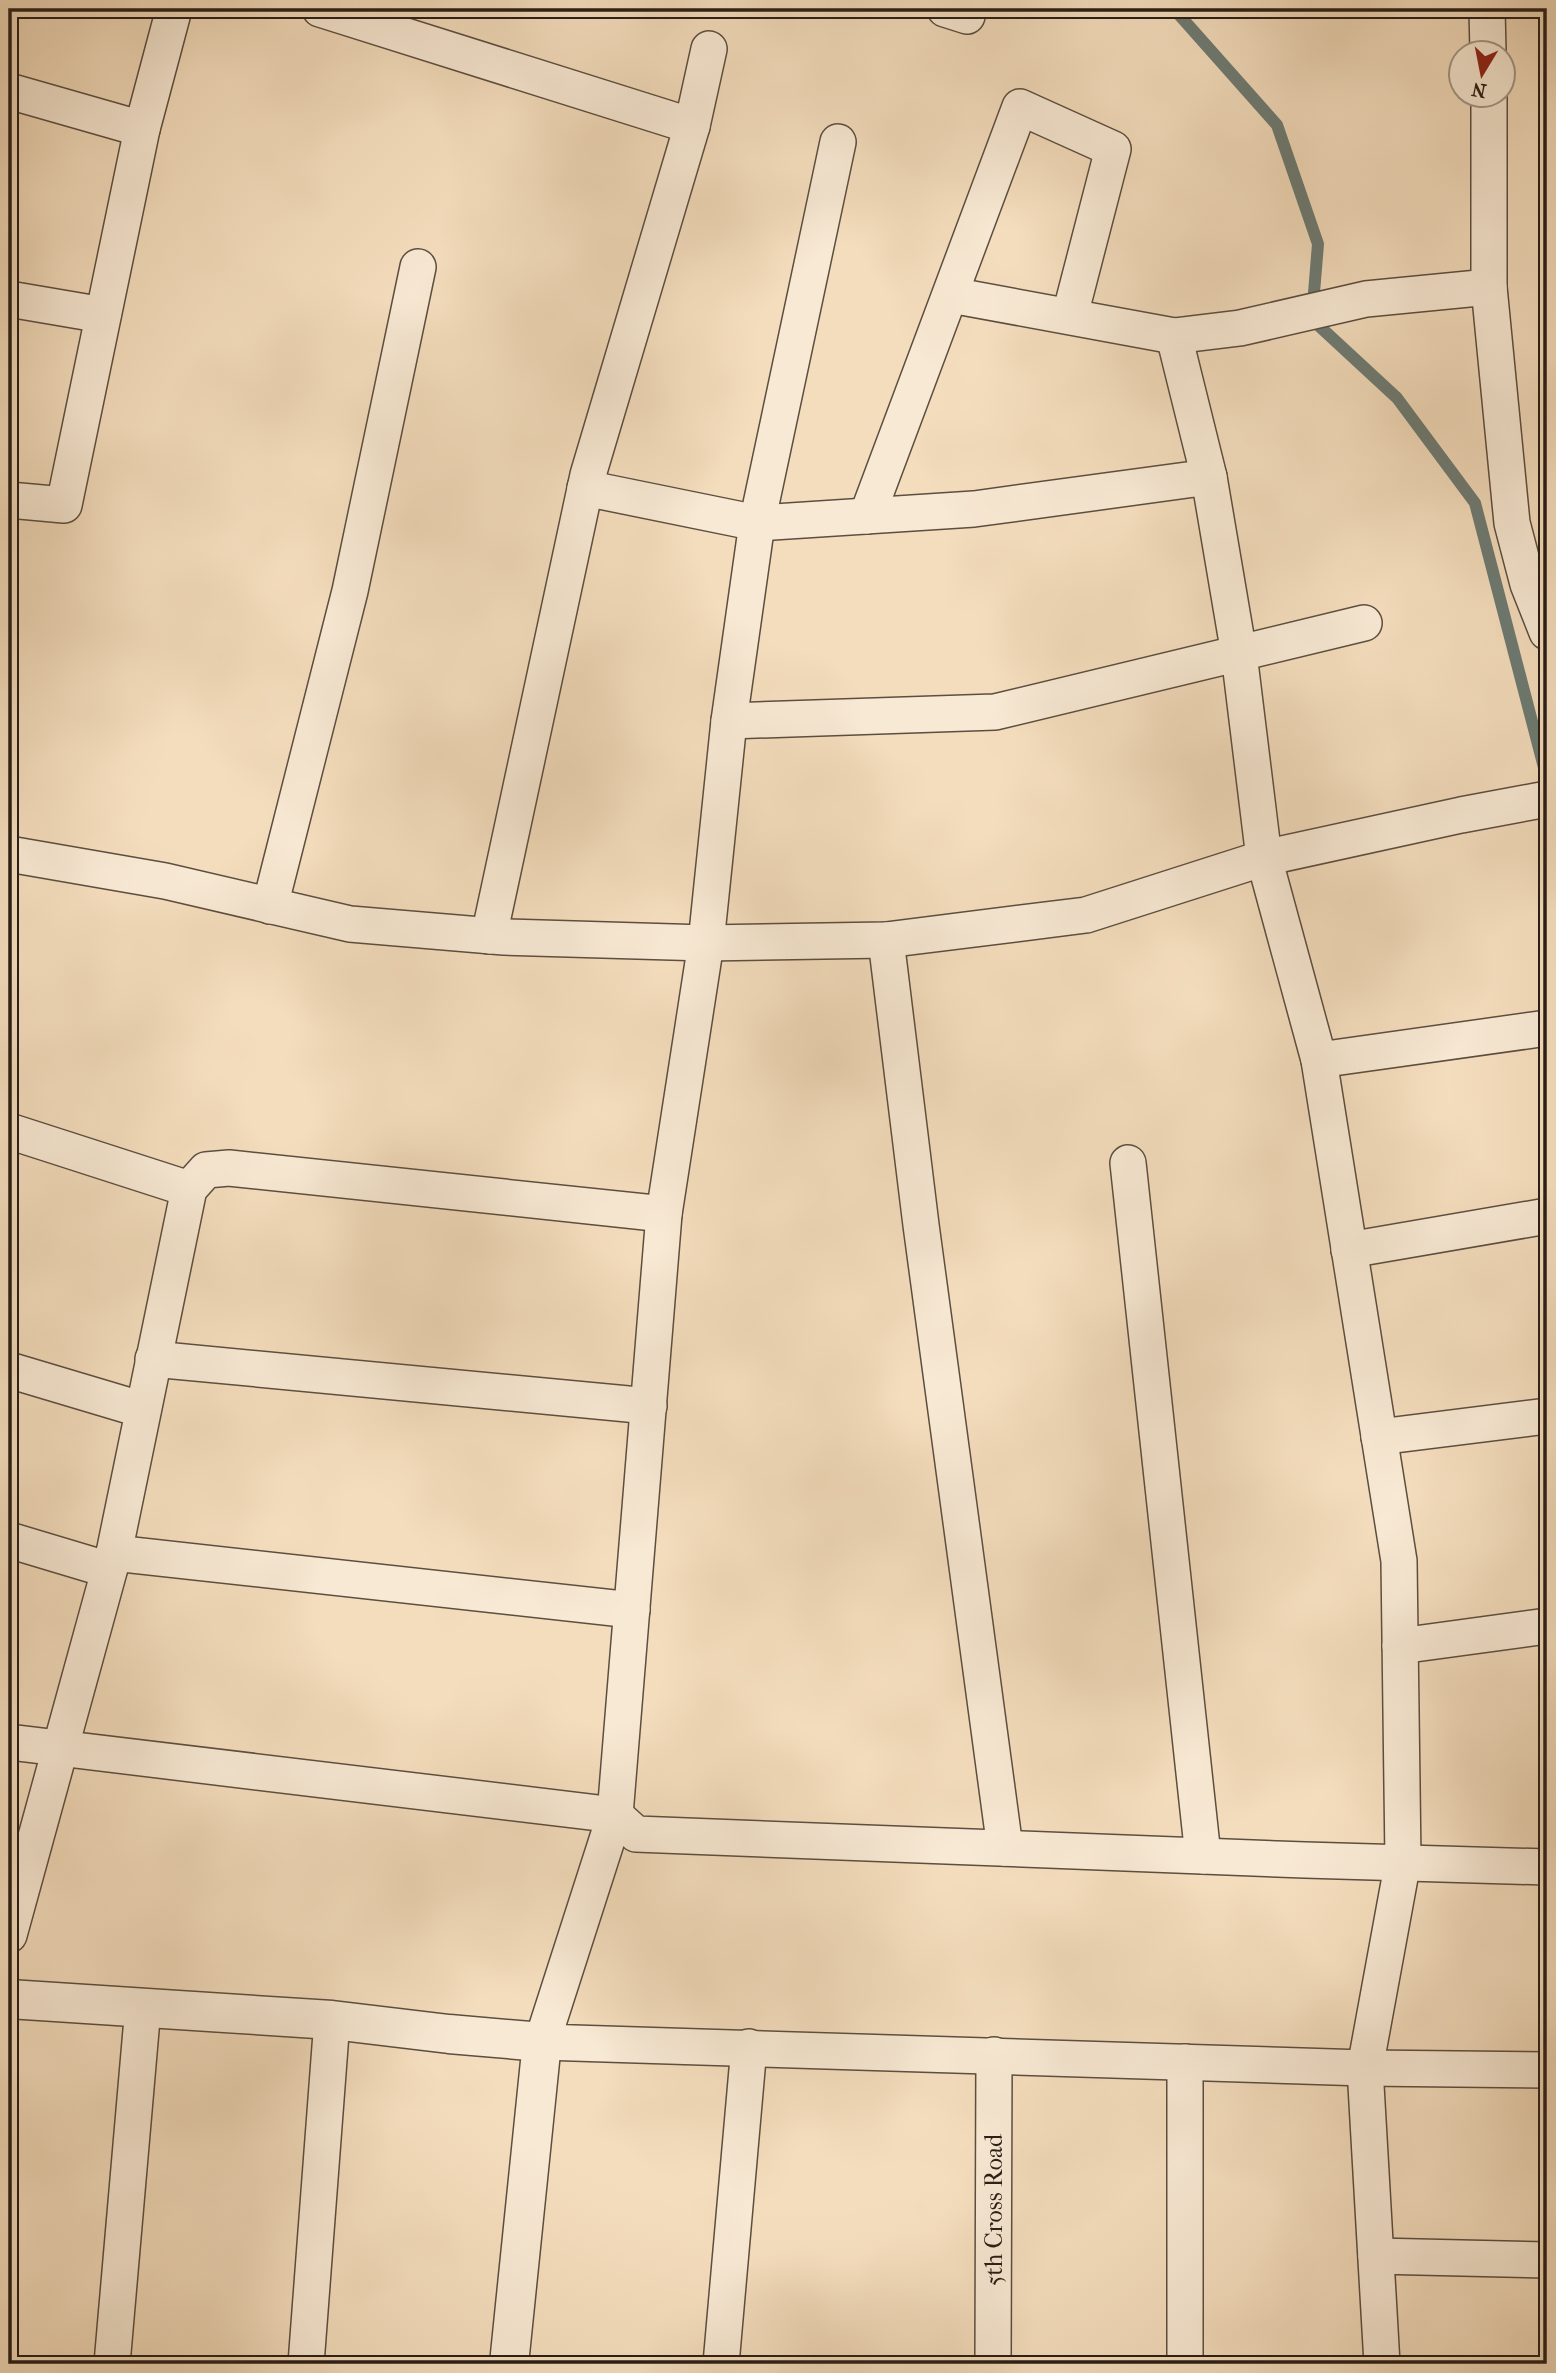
<svg xmlns="http://www.w3.org/2000/svg" width="1556" height="2373" font-family="'IM FELL French Canon',serif">
<style>
.lines{fill:none;stroke-linecap:round;stroke-linejoin:round}
.stream{stroke:#6e7c75;stroke-width:12}
.minor-casing{stroke:#5c4e40;stroke-width:38}
.tertiary-casing{stroke:#5c4e40;stroke-width:41}
.minor{stroke:#f8e9d4;stroke-width:35}
.tertiary{stroke:#f8e9d4;stroke-width:38}
.labels{text-anchor:middle;stroke-width:5;stroke-linejoin:round;paint-order:stroke}
.street-label{font-size:24px;fill:#291e17;stroke:#f8e9d4}
</style>
<rect width="100%" height="100%" fill="#f4ddbd"/>
<filter id="stains"><feTurbulence type="fractalNoise" baseFrequency=".00286" numOctaves="4"/><feColorMatrix values="0 0 0 0 .2 0 0 0 0 .09 0 0 0 0 .02 0 0 0 .5 -.17"/></filter>
<radialGradient id="worn" r=".72"><stop offset=".6" stop-color="#630" stop-opacity="0"/><stop offset="1" stop-color="#630" stop-opacity=".3"/></radialGradient>
<g class="lines">
<path class="stream" d="M1174,9L1277,125L1318,244L1313,305L1317,324L1397,398L1475,503L1547,779"/>
<defs>
<g id="minor">
<path d="M320,9L692,126"/>
<path d="M945,9L967,16"/>
<path d="M1487,9L1488,52"/>
<path d="M9,91L142,129"/>
<path d="M1489,94V287L1512,523L1528,584L1547,632"/>
<path d="M838,142L757,523L729,721L706,943L664,1214L615,1815L542,2042L1365,2068L1547,2070"/>
<path d="M951,295L1174,336L1240,328L1366,299L1489,287"/>
<path d="M9,299L103,315"/>
<path d="M1174,336L1209,477"/>
<path d="M585,488L757,523L974,509L1209,477L1239,654L1264,858L1319,1060L1399,1561L1403,1861L1365,2068L1382,2364"/>
<path d="M9,500L64,505L142,129L174,9"/>
<path d="M867,516L1020,107L1113,149L1070,315"/>
<path d="M729,721L995,712L1364,623"/>
<path d="M9,854L165,881L350,924L504,937L706,943L886,940L1086,915L1264,858L1461,815L1547,799"/>
<path d="M270,906L350,591L418,267"/>
<path d="M489,936L588,475L692,126L709,49"/>
<path d="M886,940L921,1225L1005,1848"/>
<path d="M1319,1060L1547,1028"/>
<path d="M9,1131L189,1189"/>
<path d="M1128,1163L1203,1856"/>
<path d="M1349,1250L1547,1216"/>
<path d="M153,1359L649,1406"/>
<path d="M9,1370L143,1410"/>
<path d="M1379,1437L1547,1416"/>
<path d="M9,1540L109,1570"/>
<path d="M114,1553L632,1610"/>
<path d="M1400,1646L1547,1626"/>
<path d="M9,1742L615,1815L636,1834L1305,1860L1547,1867"/>
<path d="M9,1935L114,1553L189,1189L206,1170L229,1168L664,1214"/>
<path d="M1376,2256L1547,2260"/>
<path d="M112,2364L143,2007"/>
<path d="M306,2364L332,2020"/>
<path d="M721,2364L749,2047"/>
<path d="M993,2364L994,2055"/>
<path d="M1185,2364V2062"/>
</g>
<path id="tertiary" d="M9,1999L332,2020L449,2034L542,2042L509,2364"/>
</defs>
<use href="#minor" class="minor-casing"/>
<use href="#tertiary" class="tertiary-casing"/>
<use href="#minor" class="minor"/>
<use href="#tertiary" class="tertiary"/>
</g>
<g class="labels">
<g class="street-label">
<text transform="translate(994 2210) rotate(-90)" y="8">5th Cross Road</text>
</g>
</g>
<rect width="1556" height="2373" fill="none" stroke="#f4ddbd" stroke-width="35"/>
<rect x="10" y="10" width="1535" height="2352" fill="none" stroke="#291e17" stroke-width="3.5"/>
<rect x="18" y="18" width="1521" height="2338" fill="none" stroke="#291e17" stroke-width="2"/>
<g transform="translate(1482 74) rotate(190)"><circle r="33" fill="#f8e9d4" stroke="#a59888" stroke-width="2"/>
<path d="M0-5L12 26L0 18L-12 26Z" fill="#8f2418"/>
<text y="-10" font-size="19" font-weight="bold" text-anchor="middle" fill="#291e17">N</text>
</g>
<rect width="100%" height="100%" filter="url(#stains)"/>
<rect width="100%" height="100%" fill="url(#worn)"/>
</svg>
